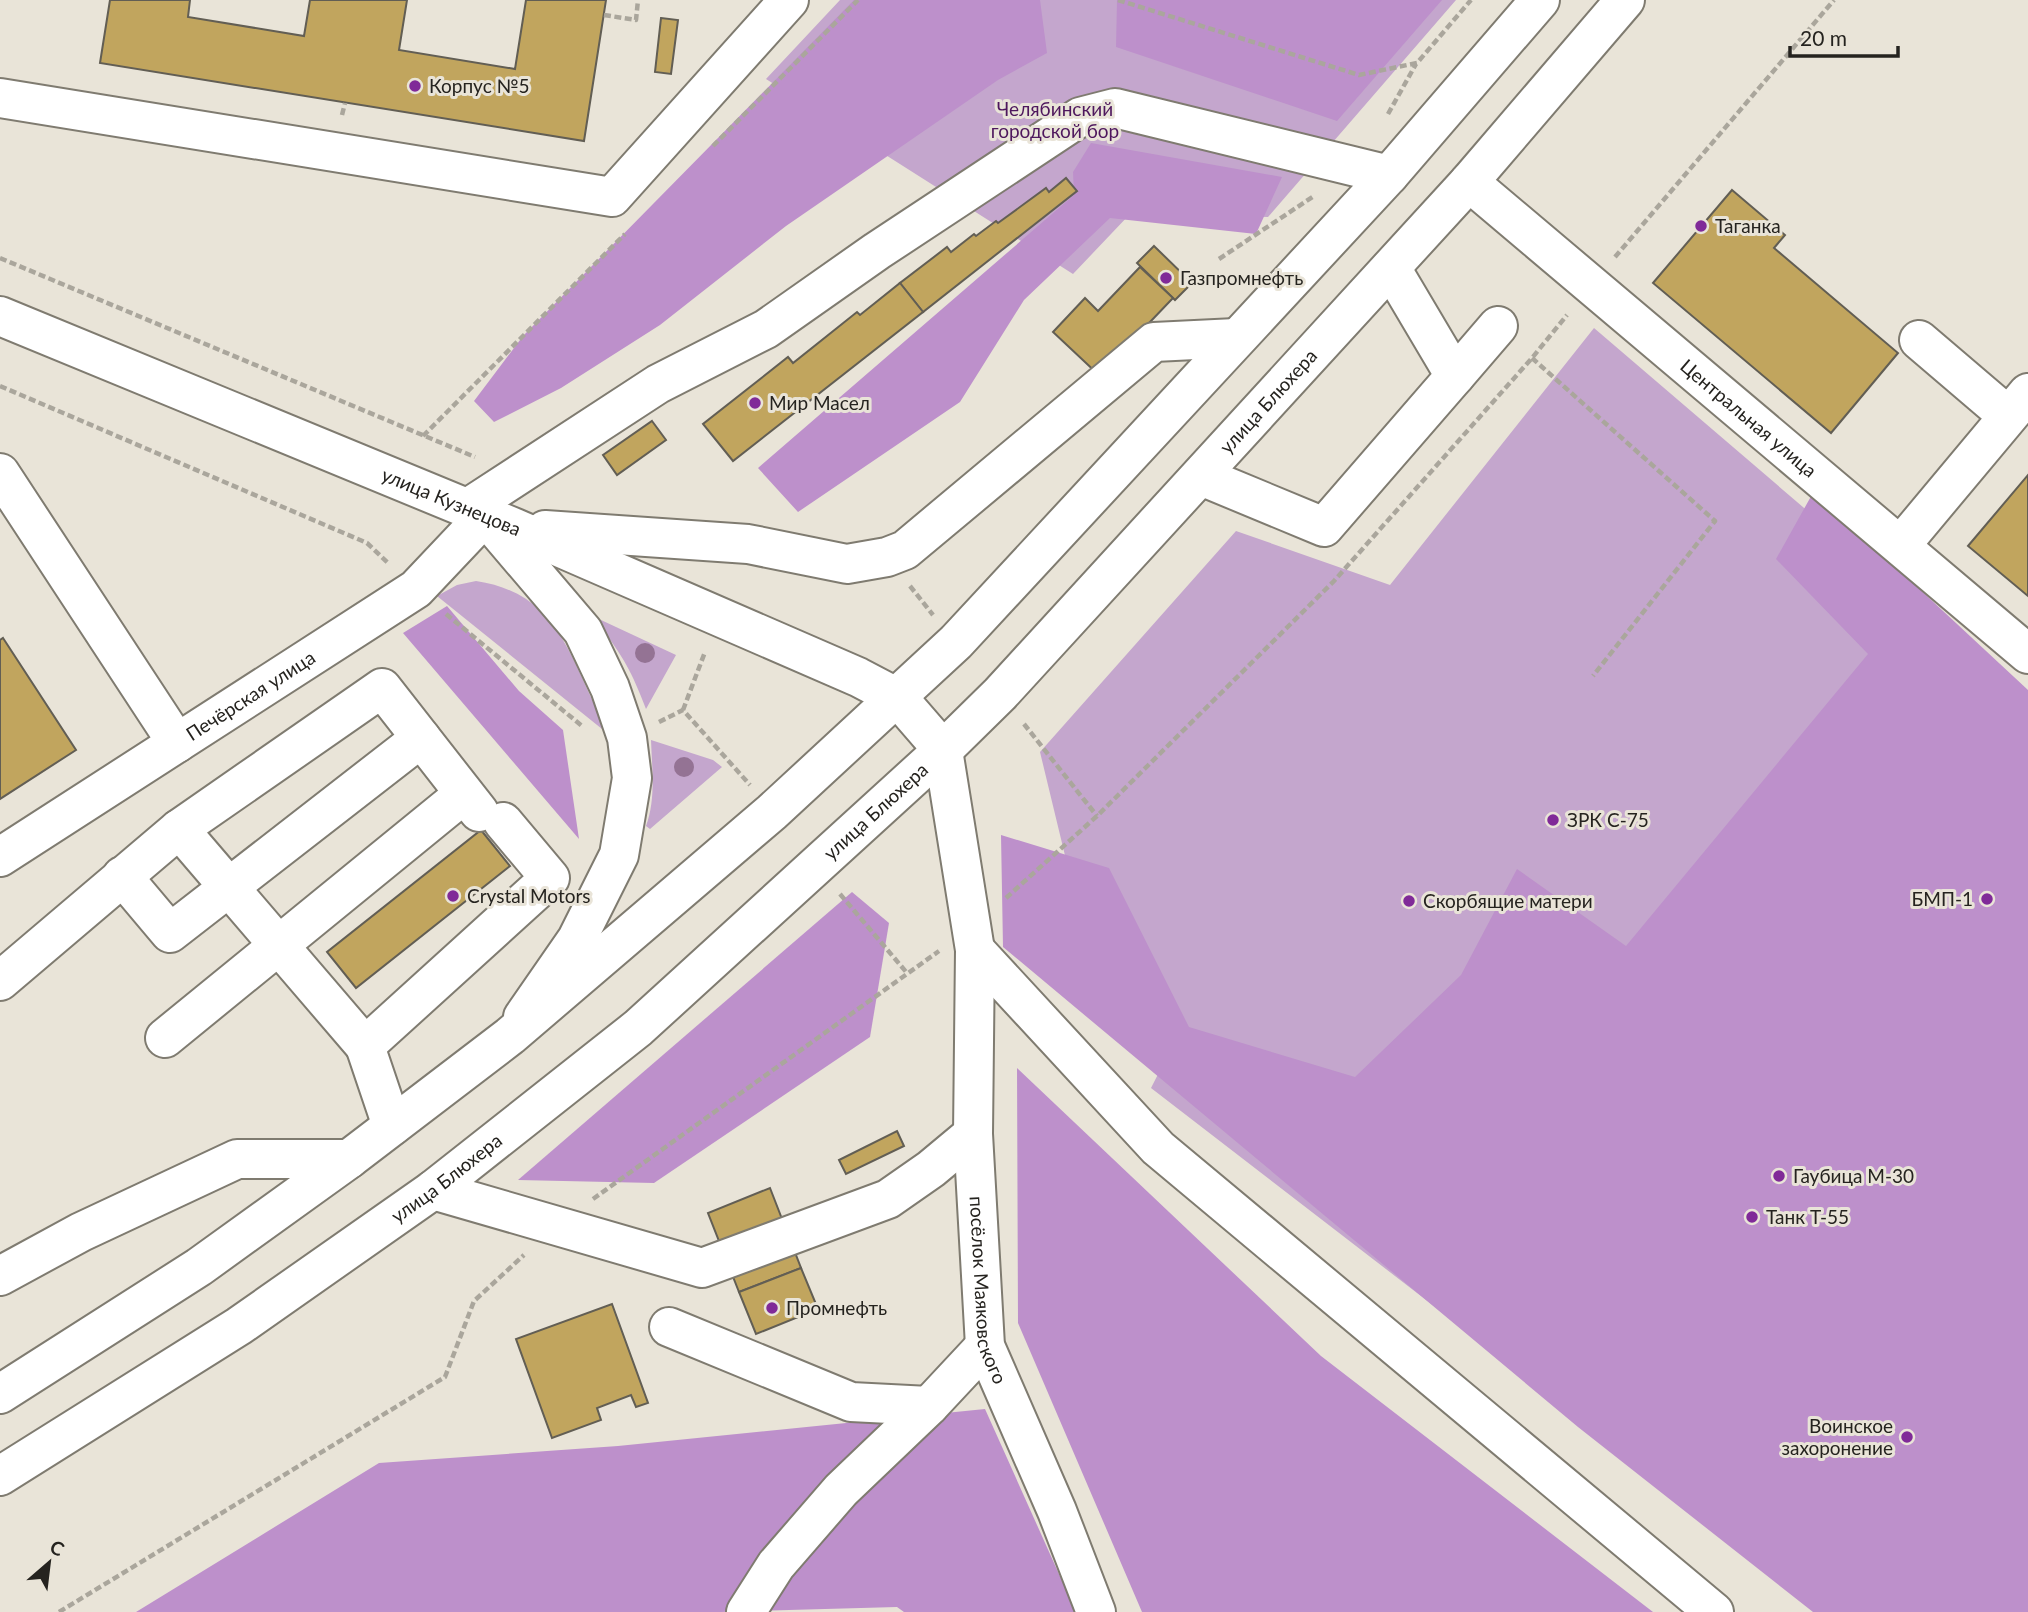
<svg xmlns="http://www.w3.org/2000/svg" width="2028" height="1612" font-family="Lato,sans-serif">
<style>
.green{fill:#c4a6cd}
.forest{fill:#bd90cb}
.building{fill:#c1a55e;stroke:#625e54;stroke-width:2}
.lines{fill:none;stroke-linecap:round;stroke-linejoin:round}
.minor-casing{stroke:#7f7b70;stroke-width:42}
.major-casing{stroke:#7f7b70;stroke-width:42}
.path{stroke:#aaa69c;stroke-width:4.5;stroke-dasharray:7 3.5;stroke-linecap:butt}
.minor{stroke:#fff;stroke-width:38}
.major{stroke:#fff;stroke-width:38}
.tree{fill:#947394}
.poi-dot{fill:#802a98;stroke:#e9e4d8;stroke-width:2.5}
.labels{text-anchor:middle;stroke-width:6;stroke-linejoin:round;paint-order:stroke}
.poi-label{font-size:19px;fill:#25231f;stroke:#e9e4d8;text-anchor:start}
.park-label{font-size:19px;fill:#4e175d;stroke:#e9e4d8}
.street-label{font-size:19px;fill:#25231f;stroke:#e9e4d8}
</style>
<rect width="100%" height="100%" fill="#e9e4d8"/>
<g class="green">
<path d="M840,0H1456L1268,217L1130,214L1073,274L766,79Z"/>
<path d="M1594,328L1915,603L2028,1612H1831L1151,1088L1178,1035L1090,959L1040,752L1236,531L1390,585Z"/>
<path d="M476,581C556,593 568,652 600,716L602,729L437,596L457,585Z"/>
<path d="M601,620L676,655L646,709C632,672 623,656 599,625Z"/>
<path d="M651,740L713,760L722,767L650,829L646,826C656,799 652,769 651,740Z"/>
</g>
<g class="forest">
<path d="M854,0H1040L1047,53L998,80L786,226L660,325L561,388L494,422L474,401L523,336Z"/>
<path d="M1117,0H1442L1337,121L1116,47Z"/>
<path d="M1091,143L1282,177L1256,234L1110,218L1024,300L960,402L798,512L758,468L1074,195L1073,172Z"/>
<path d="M1814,491L2028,690V1612H1813L1578,1427L1003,947L1001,835L1109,868L1189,1027L1355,1077L1461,975L1517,869L1626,946L1868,654L1776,559Z"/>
<path d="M447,606L519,691L563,730L579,839L403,633Z"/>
<path d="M852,892L889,923L870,1037L654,1183L518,1180Z"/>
<path d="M1017,1068L1321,1356L1653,1612H1142L1018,1323Z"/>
<path d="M985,1409L1076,1612H904L897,1607L721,1612H136L379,1463L618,1446Z"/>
</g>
<g class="building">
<path d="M110,0H190L188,17L304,36L310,0H407L399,50L515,69L526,0H606L584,141L100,63Z"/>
<path d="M661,18L678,20L671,74L655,72Z"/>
<path d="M1066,178L1077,191L923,312L900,283L947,247L951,252L974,234L976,236L996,221L998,223L1046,188L1049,192Z"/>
<path d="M1732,190L1785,235L1774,248L1898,353L1831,433L1653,283Z"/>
<path d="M1154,246L1192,283L1175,300L1137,263Z"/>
<path d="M1140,267L1173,298L1128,345L1102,378L1053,332L1085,298L1098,311Z"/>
<path d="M900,283L923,312L733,461L703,424L788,357L793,363L857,312L860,315Z"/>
<path d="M652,421L666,440L617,475L603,455Z"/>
<path d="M2028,475V596L1968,546Z"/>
<path d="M3,638L76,750L0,799V640Z"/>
<path d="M481,830L510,866L356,988L327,952Z"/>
<path d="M897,1131L904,1146L846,1174L839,1160Z"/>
<path d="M770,1188L801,1268L739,1292L708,1213Z"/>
<path d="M801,1268L818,1309L756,1334L739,1292Z"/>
<path d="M612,1304L648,1403L636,1407L631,1395L597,1408L601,1420L552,1438L516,1339Z"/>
</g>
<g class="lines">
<defs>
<g id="minor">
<path d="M0,98L612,197L789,0"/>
<path id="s1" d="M1469,182L2028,654"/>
<path id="s2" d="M0,316L515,528L858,677L898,698"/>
<path d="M1919,340L2008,416"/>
<path d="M1455,376L1498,326"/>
<path d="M0,473L177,743"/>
<path d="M1201,476L1324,527L1455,376L1391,268"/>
<path d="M468,508L658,384L766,329L877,251L1080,117L1115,108L1389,175"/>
<path d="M545,530L748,544L847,564L887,557L905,550L1154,342L1236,338"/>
<path d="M1901,545L2028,393"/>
<path id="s3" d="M943,750L975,950L973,1134L985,1346L1057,1511L1096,1612"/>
<path d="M179,829L365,1046"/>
<path id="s4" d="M0,857L416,589L485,516L583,631L610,688L627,738L632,778L619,855L577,939L523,1017"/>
<path d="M122,876L170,933L421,738"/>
<path d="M975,950L1158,1148L1714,1612"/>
<path d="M0,981L179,829L382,688L479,812"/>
<path d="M165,1038L464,794"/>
<path d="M392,1126L365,1046L550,878L503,822"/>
<path d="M433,1190L702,1268L888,1199L931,1169L973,1134"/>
<path d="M0,1276L81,1232L237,1159H349"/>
<path d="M669,1327L851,1402L929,1406"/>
<path d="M746,1612L776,1565L841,1490L929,1406L985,1346"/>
</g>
<g id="major">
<path d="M898,698L943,750"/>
<path d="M0,1394L199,1267L349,1159L510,1036L772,812L956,642L1389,175L1540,0"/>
<path id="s5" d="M0,1476L239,1326L433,1190L638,1028L943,750L1000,694L1469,182L1625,0"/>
</g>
</defs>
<use href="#minor" class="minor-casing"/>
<use href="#major" class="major-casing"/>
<g class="path">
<path d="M1118,0L1359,75L1417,63L1471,0"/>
<path d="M604,15L636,20L638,0"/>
<path d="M1388,114L1416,64"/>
<path d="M342,115L345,103"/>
<path d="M713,146L858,0"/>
<path d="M1615,257L1834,0"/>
<path d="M0,258L475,457"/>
<path d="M1219,259L1314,196"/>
<path d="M1532,358L1715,521L1593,676"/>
<path d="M0,386L367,543L389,564"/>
<path d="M423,436L625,234"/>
<path d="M910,586L933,615"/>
<path d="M446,614L582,726"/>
<path d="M683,710L705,652"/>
<path d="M659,722L683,710L750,785"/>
<path d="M1024,724L1097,816"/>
<path d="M840,894L907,973"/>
<path d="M1006,898L1097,816L1334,581L1532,358L1567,315"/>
<path d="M593,1199L939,951"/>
<path d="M59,1612L445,1377L474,1301L524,1255"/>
</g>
<use href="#minor" class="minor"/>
<use href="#major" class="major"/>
</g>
<g class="tree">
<circle cx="645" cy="653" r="10"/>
<circle cx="684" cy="767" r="10"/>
</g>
<g class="poi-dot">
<circle cx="415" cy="86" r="7"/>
<circle cx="1701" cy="226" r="7"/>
<circle cx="1166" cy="278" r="7"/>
<circle cx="755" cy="403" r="7"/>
<circle cx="1553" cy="820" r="7"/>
<circle cx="453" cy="896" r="7"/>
<circle cx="1987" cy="899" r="7"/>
<circle cx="1409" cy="901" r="7"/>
<circle cx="1779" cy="1176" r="7"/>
<circle cx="1752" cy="1217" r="7"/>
<circle cx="772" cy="1308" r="7"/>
<circle cx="1907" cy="1437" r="7"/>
</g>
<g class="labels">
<g class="poi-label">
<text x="429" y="93">Корпус №5</text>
<text x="1715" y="233">Таганка</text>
<text x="1180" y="285">Газпромнефть</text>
<text x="769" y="410">Мир Масел</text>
<text x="1567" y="827">ЗРК С-75</text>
<text x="467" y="903">Crystal Motors</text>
<text x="1973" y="906" text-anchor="end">БМП-1</text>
<text x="1423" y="908">Скорбящие матери</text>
<text x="1793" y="1183">Гаубица М-30</text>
<text x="1766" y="1224">Танк Т-55</text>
<text x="786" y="1315">Промнефть</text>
<text x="1893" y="1433" text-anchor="end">Воинское<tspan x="1893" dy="22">захоронение</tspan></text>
</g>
<g class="park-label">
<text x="1055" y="116">Челябинский<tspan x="1055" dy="22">городской бор</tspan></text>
</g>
<g class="street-label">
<text dy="7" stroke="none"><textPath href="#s5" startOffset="1670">улица Блюхера</textPath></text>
<text dy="7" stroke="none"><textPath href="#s1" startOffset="366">Центральная улица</textPath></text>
<text dy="7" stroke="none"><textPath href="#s2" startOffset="488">улица Кузнецова</textPath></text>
<text dy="7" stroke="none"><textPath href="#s4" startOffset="298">Печёрская улица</textPath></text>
<text dy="7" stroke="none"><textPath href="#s5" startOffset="1102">улица Блюхера</textPath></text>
<text dy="7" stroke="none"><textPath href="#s5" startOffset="537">улица Блюхера</textPath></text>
<text dy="7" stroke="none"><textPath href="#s3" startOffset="544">посёлок Маяковского</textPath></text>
</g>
</g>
<g transform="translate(49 1563) rotate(28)" stroke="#e9e4d8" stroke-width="5" paint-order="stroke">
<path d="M0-5L12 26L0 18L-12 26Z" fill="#25231f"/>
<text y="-10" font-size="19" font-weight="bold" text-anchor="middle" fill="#25231f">С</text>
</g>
<path d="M1790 46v10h108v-10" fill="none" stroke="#25231f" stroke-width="3.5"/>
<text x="1800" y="46" font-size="21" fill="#25231f" stroke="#e9e4d8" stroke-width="5" paint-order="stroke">20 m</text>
</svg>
